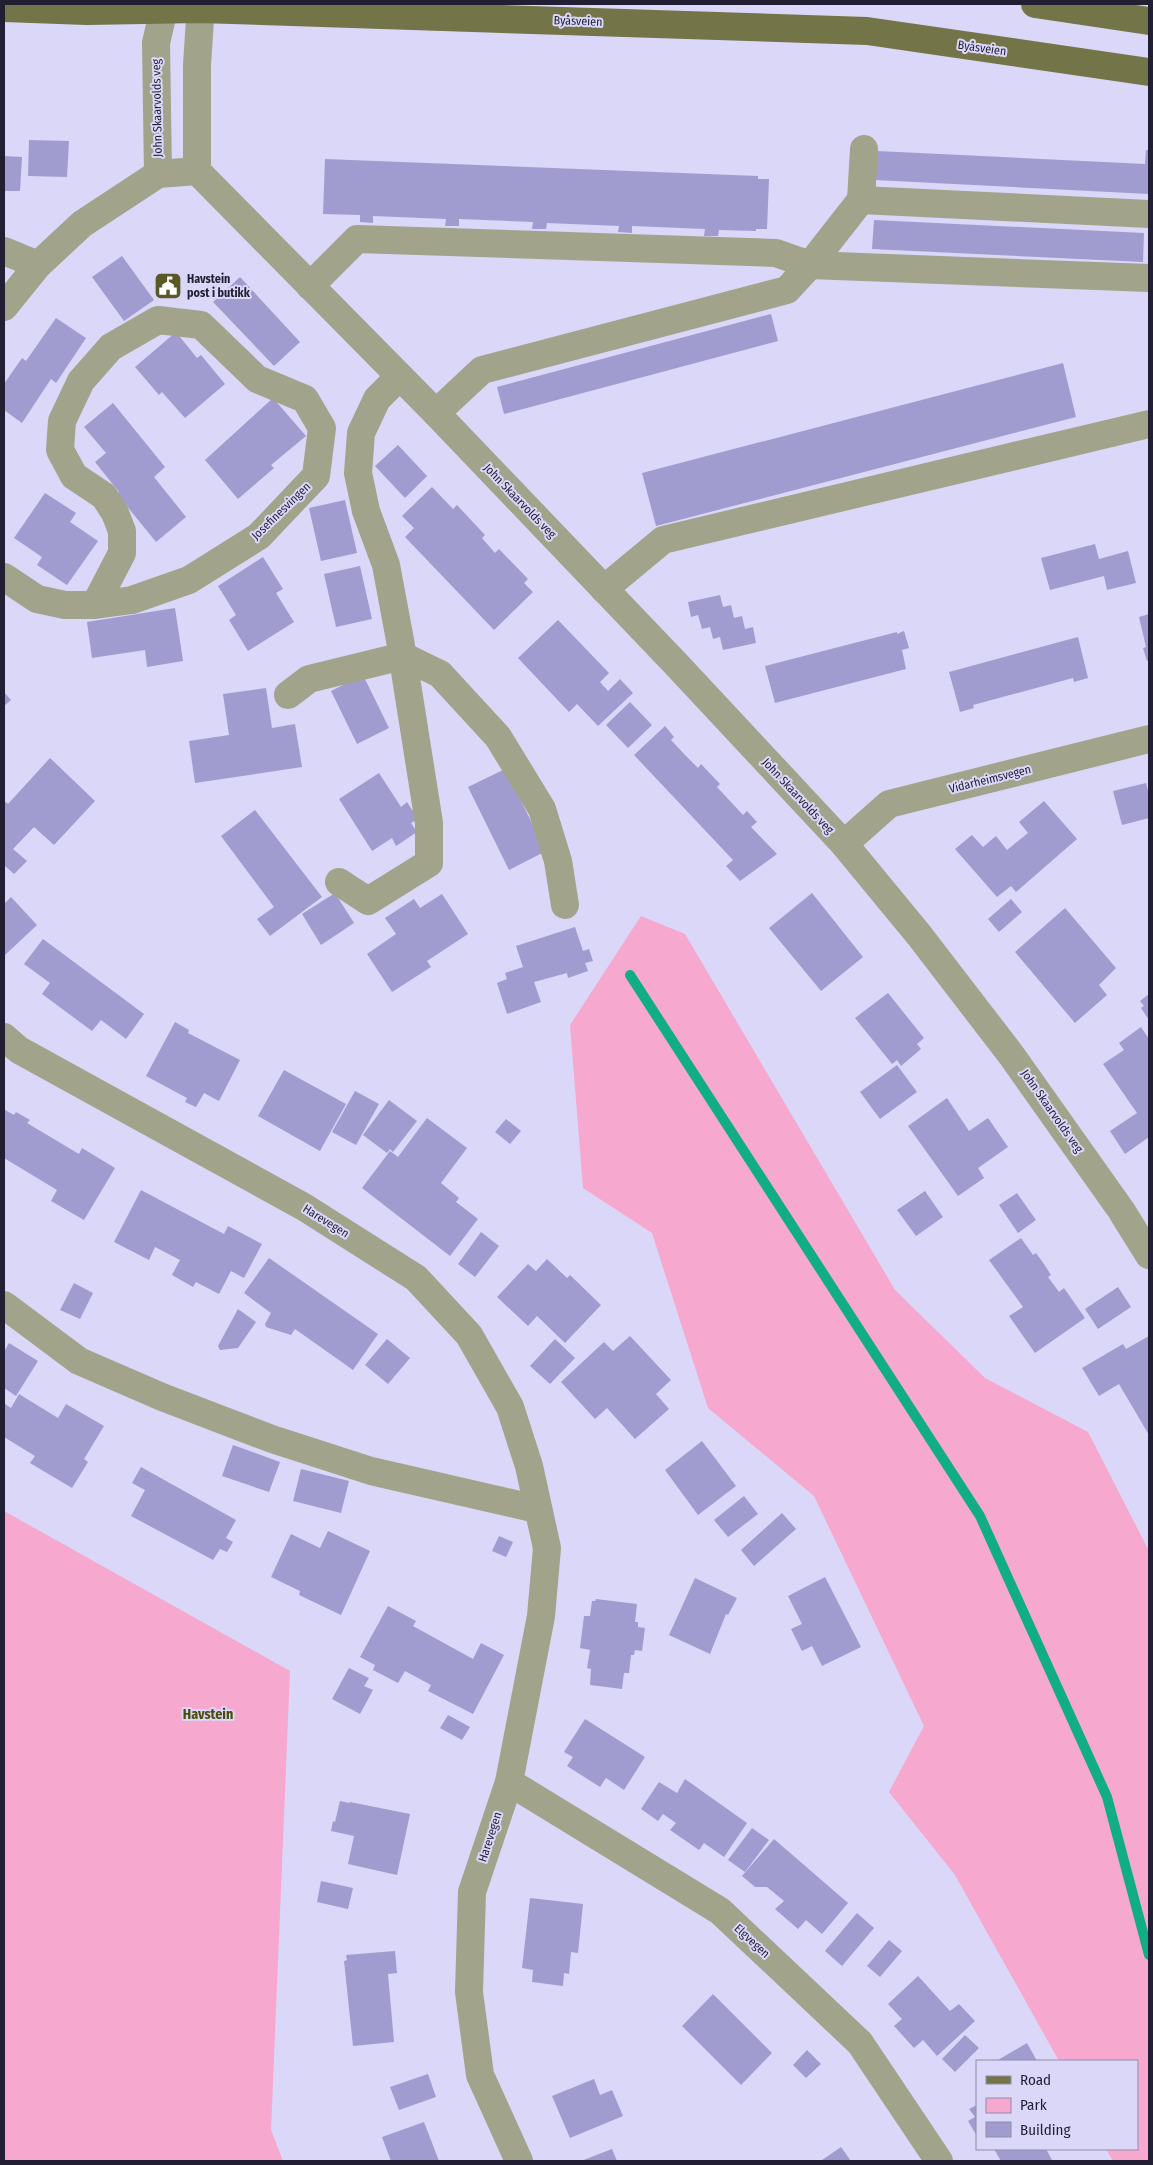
<svg xmlns="http://www.w3.org/2000/svg" width="1153" height="2165" font-family="'Fira Sans Condensed',sans-serif">
<style>
.green{fill:#f6a8ce}
.lines{fill:none;stroke-linecap:round;stroke-linejoin:round}
.stream{stroke:#11ad85;stroke-width:10}
.building{fill:#a19cd0}
.minor{stroke:#a2a38b;stroke-width:28}
.major{stroke:#737447;stroke-width:28}
.labels{text-anchor:middle;stroke-width:4;stroke-linejoin:round;paint-order:stroke}
.street-label{font-size:12px;fill:#221f34;stroke:#dad7f8}
.poi-label{font-size:12px;font-weight:bold;fill:#221f34;stroke:#dad7f8;text-anchor:start}
.neighbourhood-label{font-size:14px;font-weight:bold;fill:#4c4b0c;stroke:#dad7f8}
</style>
<rect width="100%" height="100%" fill="#dad7f8"/>
<g class="green">
<path d="M641,916L685,934L895,1290L985,1378L1088,1432L1149,1551V2161H1113L1106,2149H1137V2061H1059L955,1875L889,1792L924,1726L814,1496L708,1408L652,1233L583,1188L570,1025Z"/>
<path d="M4,1511L290,1671L271,2130L283,2161H4Z"/>
</g>
<g class="lines">
<path class="stream" d="M630,975L980,1516L1107,1797L1149,1955"/>
</g>
<g class="building">
<path d="M29,140L69,141L67,177L28,176Z"/>
<path d="M1146,150H1149V194L875,180L877,151L1145,164Z"/>
<path d="M4,156L22,157L20,191H4Z"/>
<path d="M325,159L758,176V179H769L767,229H756V231L719,230L718,236H704L705,229L632,226V233L618,232L619,226L547,223L546,229H532L533,222L459,219V226H445L446,219L373,216V223L360,222V215L323,214Z"/>
<path d="M874,220L1144,233L1143,262L872,249Z"/>
<path d="M122,256L154,300L124,321L92,277Z"/>
<path d="M240,277L300,342L274,366L213,302Z"/>
<path d="M771,314L778,341L504,414L497,387Z"/>
<path d="M56,318L86,338L56,383L51,379L22,423L4,410V384L22,358L26,361Z"/>
<path d="M176,332L197,358L201,355L225,384L185,418L162,392L159,395L135,367Z"/>
<path d="M1063,363L1076,417L656,526L642,473Z"/>
<path d="M273,398L306,436L271,465L274,468L238,499L205,460Z"/>
<path d="M113,403L165,467L154,477L186,517L156,542L117,494L119,492L95,462L106,453L84,427Z"/>
<path d="M398,445L427,476L405,498L375,466Z"/>
<path d="M432,487L453,509L457,505L485,535L482,538L495,553L499,549L528,579L524,583L533,592L494,630L405,537L414,528L402,516Z"/>
<path d="M45,493L76,513L70,522L98,541L67,585L37,565L42,557L14,538Z"/>
<path d="M345,500L357,553L321,561L309,508Z"/>
<path d="M1095,544L1099,559L1128,551L1136,583L1107,590L1104,576L1050,590L1041,558Z"/>
<path d="M263,557L283,589L276,593L294,622L248,651L229,620L236,615L218,586Z"/>
<path d="M360,566L372,619L336,627L324,574Z"/>
<path d="M720,595L723,607L731,605L734,618L742,616L745,629L753,627L756,643L723,650L720,637L713,639L710,627L702,629L698,615L691,617L688,602Z"/>
<path d="M175,608L183,661L147,667L145,650L92,658L87,622Z"/>
<path d="M1149,614V660L1147,661L1143,648L1146,647L1139,617Z"/>
<path d="M558,620L609,673L600,682L608,691L620,679L633,693L598,726L577,704L569,712L518,658Z"/>
<path d="M904,631L909,648L902,650L906,669L775,703L765,666L897,632V634Z"/>
<path d="M1078,637L1088,678L1074,682L1073,678L973,705L974,708L960,712L949,672Z"/>
<path d="M363,675L389,728L357,744L331,691Z"/>
<path d="M266,688L272,728L295,724L302,767L195,783L189,741L229,735L223,694Z"/>
<path d="M4,692L11,700L4,706Z"/>
<path d="M630,702L652,725L628,748L606,725Z"/>
<path d="M665,726L674,737L671,740L686,756L698,768L701,764L720,784L717,787L743,815L747,811L757,822L751,827L777,854L740,881L726,866L733,860L634,755Z"/>
<path d="M50,758L95,801L54,845L34,827L13,849L27,861L14,874L4,865V804L6,802L8,804Z"/>
<path d="M505,769L546,851L509,870L468,787Z"/>
<path d="M379,773L401,807L407,802L418,819L411,823L417,832L396,846L392,838L372,851L339,799Z"/>
<path d="M1146,783L1149,795V818L1122,825L1113,791Z"/>
<path d="M1044,801L1077,839L1016,892L1011,886L997,897L955,849L972,835L983,847L996,836L1007,850L1028,833L1019,822Z"/>
<path d="M255,810L322,897L270,936L257,919L274,907L221,836Z"/>
<path d="M335,893L354,923L321,945L302,914Z"/>
<path d="M812,893L863,957L821,991L769,928Z"/>
<path d="M442,894L468,934L427,961L431,967L392,992L367,954L396,934L385,918L414,899L420,908Z"/>
<path d="M11,897L37,925L4,956V904Z"/>
<path d="M1011,899L1022,912L999,932L988,919Z"/>
<path d="M1065,908L1116,968L1099,985L1107,995L1075,1023L1015,952Z"/>
<path d="M575,927L583,951L589,949L593,961L585,963L588,971L568,978L567,973L534,982L541,1002L507,1014L497,983L507,979L505,973L523,967L516,946Z"/>
<path d="M43,939L144,1014L126,1039L101,1020L92,1031L42,994L50,983L24,964Z"/>
<path d="M888,993L924,1038L917,1044L921,1049L901,1066L897,1060L892,1064L855,1018Z"/>
<path d="M1149,994V1020L1141,1008L1144,1006L1140,1001Z"/>
<path d="M175,1022L189,1030L188,1033L240,1060L219,1101L204,1093L196,1107L185,1102L187,1098L146,1076Z"/>
<path d="M1141,1027L1149,1039V1137L1125,1154L1110,1131L1137,1113L1103,1064L1124,1050L1119,1043Z"/>
<path d="M897,1065L917,1092L880,1119L860,1092Z"/>
<path d="M284,1070L346,1104L320,1151L258,1116Z"/>
<path d="M355,1091L379,1104L356,1145L332,1132Z"/>
<path d="M947,1098L969,1131L988,1118L1008,1147L978,1168L984,1178L958,1196L908,1126Z"/>
<path d="M389,1100L417,1121L393,1152L390,1149L387,1153L363,1135Z"/>
<path d="M5,1110L14,1115L16,1112L30,1120L27,1123L79,1154L82,1148L115,1168L84,1220L51,1201L57,1190L4,1158Z"/>
<path d="M427,1118L467,1148L441,1183L459,1198L456,1202L478,1219L450,1256L362,1188L390,1151L398,1157Z"/>
<path d="M506,1119L521,1131L510,1144L495,1132Z"/>
<path d="M141,1190L224,1234L228,1226L262,1244L244,1278L231,1271L219,1294L196,1282L193,1287L172,1275L180,1260L155,1247L149,1260L114,1242Z"/>
<path d="M925,1191L943,1217L916,1236L897,1210Z"/>
<path d="M1017,1193L1036,1220L1018,1233L999,1205Z"/>
<path d="M481,1232L499,1246L475,1277L458,1264Z"/>
<path d="M1021,1238L1033,1255L1036,1253L1044,1264L1051,1275L1048,1277L1059,1292L1064,1288L1085,1318L1035,1353L1009,1316L1023,1307L989,1260Z"/>
<path d="M269,1258L378,1334L353,1370L295,1329L291,1335L266,1327L265,1324L271,1313L244,1293Z"/>
<path d="M547,1259L567,1278L570,1275L601,1305L565,1343L537,1316L528,1326L497,1297L528,1264L536,1271Z"/>
<path d="M74,1283L93,1293L80,1319L60,1310Z"/>
<path d="M1118,1287L1131,1307L1098,1329L1085,1309Z"/>
<path d="M238,1309L256,1322L238,1348L220,1350L218,1346Z"/>
<path d="M630,1336L671,1380L656,1394L669,1409L635,1439L607,1408L595,1419L561,1382L604,1342L613,1351Z"/>
<path d="M1149,1336V1435L1119,1384L1099,1396L1082,1368L1123,1344L1126,1349Z"/>
<path d="M387,1339L410,1358L388,1384L365,1365Z"/>
<path d="M555,1339L575,1358L550,1384L530,1366Z"/>
<path d="M9,1343L38,1361L16,1396L4,1388V1352Z"/>
<path d="M19,1394L58,1418L66,1404L104,1426L84,1459L88,1462L72,1488L30,1463L35,1456L4,1437V1406L5,1404L11,1408Z"/>
<path d="M702,1441L736,1486L698,1515L665,1470Z"/>
<path d="M233,1445L280,1462L269,1492L222,1476Z"/>
<path d="M141,1467L236,1520L226,1538L233,1542L227,1552L220,1549L213,1560L131,1516L145,1490L132,1483Z"/>
<path d="M301,1469L349,1481L341,1513L293,1501Z"/>
<path d="M744,1496L758,1514L728,1537L714,1520Z"/>
<path d="M782,1513L796,1529L754,1566L741,1550Z"/>
<path d="M328,1531L370,1551L341,1615L299,1595L300,1591L271,1577L291,1534L320,1548Z"/>
<path d="M499,1536L513,1542L506,1557L492,1551Z"/>
<path d="M825,1577L861,1647L822,1666L812,1646L802,1651L791,1629L802,1624L788,1596Z"/>
<path d="M695,1578L737,1598L728,1615L726,1614L710,1654L669,1635Z"/>
<path d="M596,1599L637,1604L635,1622H638V1627L645,1628L642,1651L635,1650L634,1655H631L629,1673H624L622,1689L590,1685L591,1669L587,1668L590,1650L580,1648L584,1616H590L592,1601H595Z"/>
<path d="M388,1606L416,1621L413,1626L473,1659L481,1643L504,1655L473,1714L428,1691L431,1685L405,1671L398,1683L373,1670L375,1665L360,1657Z"/>
<path d="M349,1668L369,1678L364,1686L373,1690L360,1714L332,1699Z"/>
<path d="M448,1715L470,1727L462,1740L440,1728Z"/>
<path d="M585,1719L645,1757L624,1790L606,1778L600,1787L567,1766L573,1757L564,1752Z"/>
<path d="M685,1779L747,1823L724,1857L704,1843L699,1850L670,1830L676,1823L663,1814L658,1821L641,1809L659,1782L677,1793Z"/>
<path d="M340,1801L349,1803L350,1802L410,1814L397,1875L348,1864L354,1836L331,1831L333,1821L335,1822Z"/>
<path d="M752,1828L769,1840L745,1872L728,1860Z"/>
<path d="M774,1839L848,1903L822,1934L806,1920L798,1929L775,1909L784,1901L767,1887H755L742,1876Z"/>
<path d="M321,1881L353,1888L348,1909L317,1902Z"/>
<path d="M530,1898L583,1904L578,1953L571,1952L569,1974L564,1973L563,1986L532,1982L533,1970L522,1968Z"/>
<path d="M857,1913L874,1928L842,1966L825,1951Z"/>
<path d="M889,1940L902,1951L880,1977L867,1966Z"/>
<path d="M395,1951L397,1973L388,1974L394,2042L353,2046L344,1961L347,1960L346,1955Z"/>
<path d="M918,1976L950,2011L959,2004L975,2021L937,2056L923,2040L914,2048L894,2026L902,2019L888,2004Z"/>
<path d="M713,1994L772,2053L741,2085L682,2026Z"/>
<path d="M965,2035L979,2048L955,2072L942,2059Z"/>
<path d="M1027,2043L1037,2061H999L998,2060Z"/>
<path d="M807,2050L821,2064L806,2078L793,2065Z"/>
<path d="M428,2074L436,2097L399,2110L390,2087Z"/>
<path d="M594,2079L600,2095L612,2090L623,2116L570,2138L552,2096Z"/>
<path d="M977,2105V2136L968,2121L975,2117L969,2109Z"/>
<path d="M424,2122L439,2161H391L382,2137Z"/>
<path d="M841,2147L851,2161L822,2160Z"/>
<path d="M612,2149L617,2161H581Z"/>
<path d="M994,2149H1046L1052,2160L1001,2161Z"/>
</g>
<g class="lines">
<g class="minor">
<path d="M197,171V65L201,4"/>
<path d="M158,174L156,43L165,4"/>
<path d="M861,200L864,149"/>
<path d="M4,251L38,265"/>
<path d="M310,286L357,239L776,253L810,265L1149,278"/>
<path d="M4,307L38,265L82,224L158,174L197,171L436,413L676,664L844,844L919,935L1012,1056L1121,1210L1149,1255"/>
<path d="M436,413L482,370L787,290L810,265L861,200L1149,214"/>
<path d="M4,577L37,599L65,605H95L132,600L189,580L259,536L316,476L322,428L305,399L257,379L201,325L158,320L111,347L81,381L62,421L60,450L74,476L104,496L115,513L122,531V553L95,605"/>
<path d="M604,589L663,540L1149,424"/>
<path d="M288,695L309,679L403,656L440,674L498,737L542,809L558,861L565,905"/>
<path d="M844,844L889,804L1149,739"/>
<path d="M339,882L368,901L429,863V823L400,640L386,565L366,511L358,473L361,433L377,399L399,377"/>
<path d="M4,1037L19,1050L304,1207L416,1278L469,1335L510,1407L529,1466L547,1548L541,1616L509,1782L472,1892L469,1992L480,2075L519,2161"/>
<path d="M4,1305L79,1361L162,1397L272,1439L371,1471L537,1509"/>
<path d="M509,1782L720,1911L860,2043L939,2161"/>
</g>
<g class="major">
<path d="M1035,4L1149,21"/>
<path d="M4,8L87,11L200,9L867,31L1149,72"/>
</g>
</g>
<defs>
<symbol id="civic-square" viewBox="-11 -11 22 22"><rect x="-9" y="-9" width="18" height="18" rx="4" fill="#595926" stroke="#dad7f8"/><path d="M-.6-6.5H3V-4.5H.6V-3L4-1V1h2V6H-6V1h2V-1L-.6-3ZM-1.2 2.5V6h2.4V2.5Z" fill="#fff"/></symbol>
</defs>
<g fill-rule="evenodd">
<use href="#civic-square" x="152" y="270" width="32" height="32"/>
</g>
<g class="labels">
<g class="street-label">
<text transform="translate(578 21) rotate(2)" y="4">Byåsveien</text>
<text transform="translate(982 48) rotate(8)" y="4">Byåsveien</text>
<text transform="translate(157 108) rotate(-91)" y="4">John Skaarvolds veg</text>
<text transform="translate(520 501) rotate(46)" y="4">John Skaarvolds veg</text>
<text transform="translate(281 511) rotate(-44)" y="4">Josefinesvingen</text>
<text transform="translate(990 779) rotate(-14)" y="4">Vidarheimsvegen</text>
<text transform="translate(798 796) rotate(47)" y="4">John Skaarvolds veg</text>
<text transform="translate(1052 1111) rotate(55)" y="4">John Skaarvolds veg</text>
<text transform="translate(326 1221) rotate(32)" y="4">Harevegen</text>
<text transform="translate(490 1837) rotate(-72)" y="4">Harevegen</text>
<text transform="translate(752 1941) rotate(43)" y="4">Elgvegen</text>
</g>
<g class="poi-label">
<text x="187" y="283">Havstein<tspan x="187" dy="14">post i butikk</tspan></text>
</g>
<g class="neighbourhood-label">
<text x="208" y="1719">Havstein</text>
</g>
</g>
<rect width="1153" height="2165" fill="none" stroke="#221f34" stroke-width="10"/>
<rect x="976" y="2060" width="162" height="90" fill="#dad7f8" stroke="#908daa"/>
<rect x="986" y="2076" width="25" height="8" fill="#737447" stroke="#908daa"/>
<text x="1020" y="2085" font-size="15" fill="#221f34">Road</text>
<rect x="986" y="2098" width="25" height="15" fill="#f6a8ce" stroke="#908daa"/>
<text x="1020" y="2110" font-size="15" fill="#221f34">Park</text>
<rect x="986" y="2122" width="25" height="15" fill="#a19cd0" stroke="#908daa"/>
<text x="1020" y="2135" font-size="15" fill="#221f34">Building</text>
</svg>
